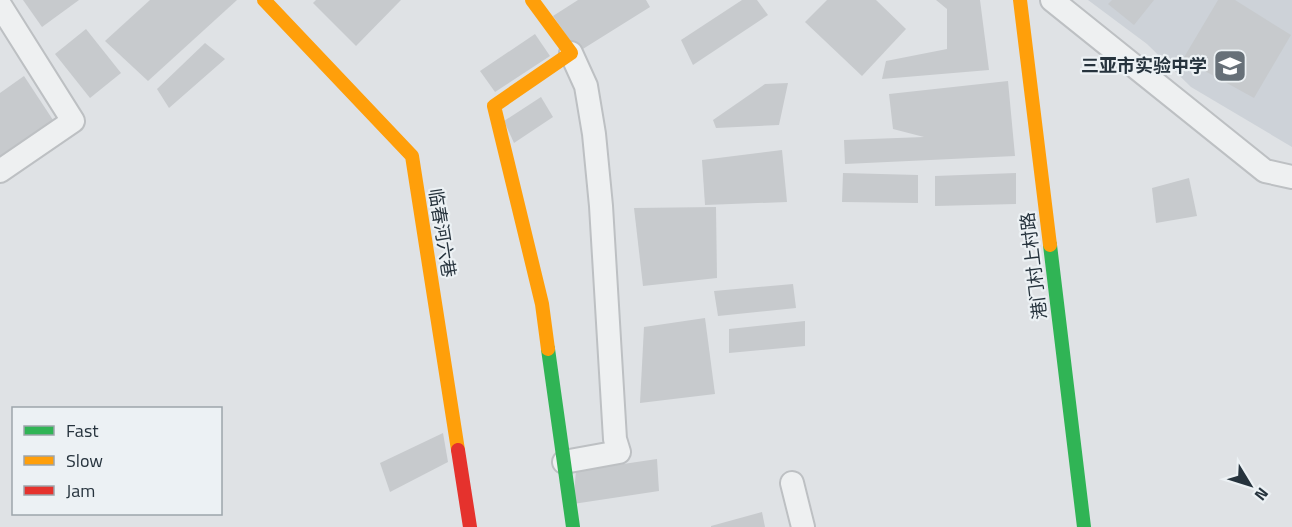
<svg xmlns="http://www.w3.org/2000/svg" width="1292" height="527" font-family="'Titillium Web','Noto Sans SC',sans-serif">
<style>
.built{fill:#cdd2d8}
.building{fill:#c7cacd}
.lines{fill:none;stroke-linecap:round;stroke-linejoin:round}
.street-casing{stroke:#bdc0c3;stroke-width:26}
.street{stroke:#eef0f1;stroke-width:22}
.fast{stroke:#30b455;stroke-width:14}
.slow{stroke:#ff9f0a;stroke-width:14}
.jam{stroke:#e5322d;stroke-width:14}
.labels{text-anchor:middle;stroke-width:4.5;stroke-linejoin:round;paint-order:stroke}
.poi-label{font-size:18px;font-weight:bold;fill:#26333d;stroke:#ecf1f4;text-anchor:end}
.street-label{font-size:18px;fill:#26333d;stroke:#ecf1f4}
</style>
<rect width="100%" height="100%" fill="#dfe2e5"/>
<path class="built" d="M1088,0H1292V147L1191,87L1147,44Z"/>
<g class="building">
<path d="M23,0H79L42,27Z"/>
<path d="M150,0H237L148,81L105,41Z"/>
<path d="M316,0H401L356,46L313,3Z"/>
<path d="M578,0H646L650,7L578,52L553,16Z"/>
<path d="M742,0H757L768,15L693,65L681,40Z"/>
<path d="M827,0H876L906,29L862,76L805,22Z"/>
<path d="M936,0H980L989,70L882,79L886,61L947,49V9Z"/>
<path d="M1112,0H1154L1134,25L1108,4Z"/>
<path d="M1218,0H1235L1291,35L1254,98L1183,59Z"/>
<path d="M86,29L121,73L90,98L55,54Z"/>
<path d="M535,34L550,56L495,92L480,71Z"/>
<path d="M205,43L225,59L169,108L157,89Z"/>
<path d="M24,76L53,120L0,156V93Z"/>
<path d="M1008,81L1015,156L845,164L844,140L924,137L893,129L889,94Z"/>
<path d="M788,83L779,125L716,128L713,120L765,84Z"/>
<path d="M541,97L553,117L514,143L504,121Z"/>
<path d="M782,150L787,202L705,205L702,160Z"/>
<path d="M843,173L918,175V203L842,202Z"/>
<path d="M1016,173V204L935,206V176Z"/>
<path d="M1189,178L1197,216L1156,223L1152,188Z"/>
<path d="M716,207L717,278L643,286L634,208Z"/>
<path d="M793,284L796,308L718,316L714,291Z"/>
<path d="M705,318L715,394L640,403L644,327Z"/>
<path d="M805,321V346L729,353V329Z"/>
<path d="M443,433L448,462L390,492L380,463Z"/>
<path d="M657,459L659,491L573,504L576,471Z"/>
<path d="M762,512L765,527H711V526Z"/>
</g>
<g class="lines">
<defs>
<g id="street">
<path d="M1052,0L1265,171L1292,177"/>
<path d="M0,5L73,121L0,171"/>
<path d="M564,462L619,452L615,439L601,206L594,134L586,86L571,53"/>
<path d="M792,483L803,527"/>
</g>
</defs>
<use href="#street" class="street-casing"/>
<use href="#street" class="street"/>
<g class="fast">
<path d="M1050,245L1084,527"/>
<path d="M548,349L573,527"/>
</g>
<g class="slow">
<path d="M264,0L412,156L458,450"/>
<path d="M532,0L571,53L494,106L542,304L548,349"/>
<path d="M1020,0L1050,245"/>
</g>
<path class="jam" d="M458,450L470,527"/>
</g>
<defs>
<symbol id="school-square" viewBox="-11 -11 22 22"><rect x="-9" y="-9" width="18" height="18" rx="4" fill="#677078" stroke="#ecf1f4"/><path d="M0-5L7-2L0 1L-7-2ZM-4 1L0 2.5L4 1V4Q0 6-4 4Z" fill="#fff"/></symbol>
</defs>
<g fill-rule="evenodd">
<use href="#school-square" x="1211" y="47" width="38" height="38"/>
</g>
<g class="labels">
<g class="poi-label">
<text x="1207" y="72">三亚市实验中学</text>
</g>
<g class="street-label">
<text transform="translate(442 233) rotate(81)" y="6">临春河六巷</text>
<text transform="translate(1034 266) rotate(-97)" y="6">港门村上村路</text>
</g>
</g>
<rect x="12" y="407" width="210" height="108" fill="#ecf1f4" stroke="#9da5ab" stroke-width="1.5"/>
<rect x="24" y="426" width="30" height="9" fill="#30b455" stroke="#9da5ab" stroke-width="1.5"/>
<text x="66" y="437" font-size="18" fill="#26333d">Fast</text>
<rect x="24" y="456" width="30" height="9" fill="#ff9f0a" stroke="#9da5ab" stroke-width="1.5"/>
<text x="66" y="467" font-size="18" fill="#26333d">Slow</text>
<rect x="24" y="486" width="30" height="9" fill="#e5322d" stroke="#9da5ab" stroke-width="1.5"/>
<text x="66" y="497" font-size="18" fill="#26333d">Jam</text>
<g transform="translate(1250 485) rotate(128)" stroke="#ecf1f4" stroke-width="4.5" paint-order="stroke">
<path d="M0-4.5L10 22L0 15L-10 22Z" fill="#26333d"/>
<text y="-9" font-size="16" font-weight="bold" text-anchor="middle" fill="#26333d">N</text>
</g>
</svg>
